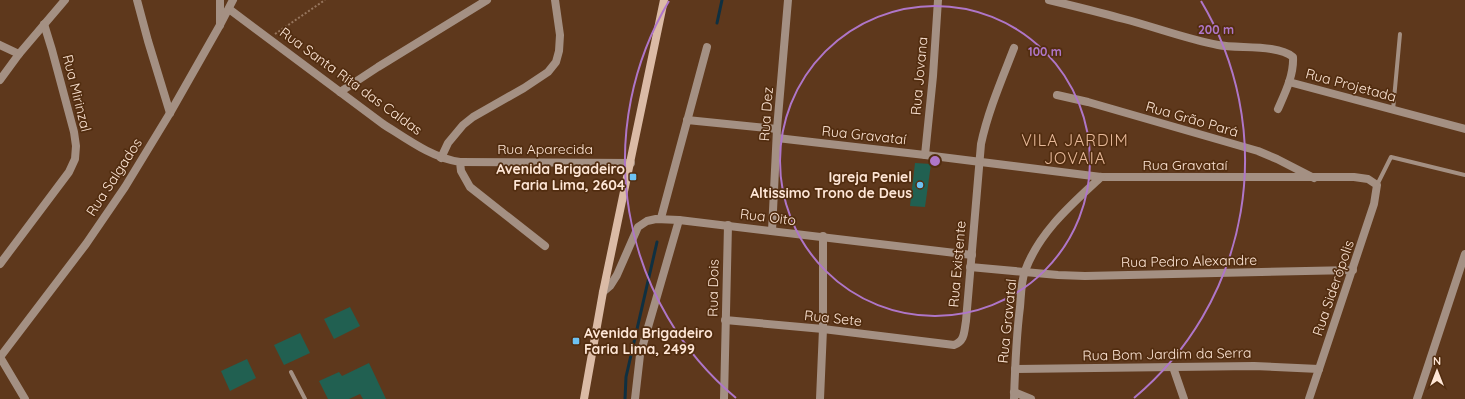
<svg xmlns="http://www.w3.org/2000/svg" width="1465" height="399" font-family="Quicksand,sans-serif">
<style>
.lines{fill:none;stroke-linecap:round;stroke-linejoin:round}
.stream{stroke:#0f3041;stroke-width:3}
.building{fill:#216051}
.path{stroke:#97765e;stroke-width:2;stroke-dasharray:2 2;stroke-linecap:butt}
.service{stroke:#a49083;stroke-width:4}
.minor{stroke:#a49083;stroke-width:8}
.tertiary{stroke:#a49083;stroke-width:8}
.secondary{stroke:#dbbba6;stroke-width:8}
.ring{fill:none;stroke:#af76c8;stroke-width:2}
.poi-dot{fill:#6dc2f3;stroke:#522d10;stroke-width:1.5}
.labels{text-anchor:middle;stroke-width:3.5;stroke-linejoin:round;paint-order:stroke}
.street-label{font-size:14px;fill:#fee6d6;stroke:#522d10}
.poi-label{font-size:14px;font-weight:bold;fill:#fee6d6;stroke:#522d10;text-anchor:end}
.quarter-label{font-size:16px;letter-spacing:1px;fill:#e6b899;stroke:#522d10}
.centre{fill:#af76c8;stroke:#522d10;stroke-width:2}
.ring-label{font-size:12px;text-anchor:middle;font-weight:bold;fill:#af76c8;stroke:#522d10;stroke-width:3.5;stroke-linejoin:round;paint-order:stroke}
</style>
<rect width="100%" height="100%" fill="#5e381c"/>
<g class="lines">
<g class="stream">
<path d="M717,23L722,0"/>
<path d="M625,399L626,377L657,242"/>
</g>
</g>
<g class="building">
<path d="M915,163L931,164L925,207L910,206Z"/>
<path d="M350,307L360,326L334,339L324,319Z"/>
<path d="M300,333L310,353L284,365L274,345Z"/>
<path d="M247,359L256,378L230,391L221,371Z"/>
<path d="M369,363L386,399H363L360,394L349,399H328L319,381L339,372L342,376Z"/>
</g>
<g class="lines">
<path class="path" d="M275,34L325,0"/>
<g class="service">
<path d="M1393,110L1400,34"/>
<path d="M1377,185L1391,157L1465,175"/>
<path d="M291,372L305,399"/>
</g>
<g class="minor">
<path d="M137,0L148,41L170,113"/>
<path d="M220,0V25"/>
<path d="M1049,0C1074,6 1099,12 1124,19C1155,27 1186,39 1218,45C1239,49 1277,44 1293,57C1294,75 1285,93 1278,109"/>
<path d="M229,9L383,124C407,139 432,158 460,162L461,171L470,187L545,246"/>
<path d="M0,45L19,54"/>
<path d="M0,80L19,54L65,0"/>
<path d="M1289,82L1465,129"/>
<path d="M340,92L378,67L487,0"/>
<path d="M1057,95L1088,102L1258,151L1277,159L1314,178"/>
<path d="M687,120L777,129"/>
<path d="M777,138L925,155L1101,177H1354L1368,179L1377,185L1374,204L1309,399"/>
<path d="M925,155L933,76L938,0"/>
<path d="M441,158L448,143L463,125L473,117L524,88L548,72L556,62L559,51L560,35L555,0"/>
<path d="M460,162L631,163"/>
<path d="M661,218L707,47"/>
<path d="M772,231L777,129L788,0"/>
<path d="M0,264L69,172L75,159L76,146L74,132L52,50L44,24"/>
<path d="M970,267L1058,275L1085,276L1353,270"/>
<path d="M603,292L610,286L617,275L638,227L647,221L656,219L679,220L972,255"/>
<path d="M725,320L823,329L954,345C965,341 964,332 966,321L981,144C988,111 1002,79 1014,48"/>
<path d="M0,357L86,244L125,187L170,113L220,25L233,0"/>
<path d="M0,357L25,399"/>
<path d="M1173,367L1184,399"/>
<path d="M1015,369L1254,366L1319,369"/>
<path d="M1014,392L1031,399"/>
<path d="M635,399L640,355L679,220"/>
<path d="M724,399L728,225"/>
<path d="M820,399L823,329V236"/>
<path d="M1014,399C1015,368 1016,338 1020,307C1021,296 1021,282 1025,271C1039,232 1072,204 1101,177"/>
</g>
<path class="tertiary" d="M1417,399L1465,254"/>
<path class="secondary" d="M584,399L603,292L664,0"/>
</g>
<g class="ring">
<circle cx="935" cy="161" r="155"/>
<path d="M736 398A310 310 0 0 1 669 1M1201 1A310 310 0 0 1 1134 398"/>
</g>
<g class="poi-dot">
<rect x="629" y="173" width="8" height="8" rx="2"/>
<circle cx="920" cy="185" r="4"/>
<rect x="572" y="337" width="8" height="8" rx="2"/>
</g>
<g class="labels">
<g class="street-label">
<text transform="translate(919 76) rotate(-85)" y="5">Rua Jovana</text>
<text transform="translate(351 81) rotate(36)" y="5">Rua Santa Rita das Caldas</text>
<text transform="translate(1351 85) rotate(15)" y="5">Rua Projetada</text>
<text transform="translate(77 93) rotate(76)" y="5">Rua Mirinzal</text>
<text transform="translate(766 114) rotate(-86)" y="5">Rua Dez</text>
<text transform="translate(1192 119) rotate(16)" y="5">Rua Grão Pará</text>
<text transform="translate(864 135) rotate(6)" y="5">Rua Gravataí</text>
<text x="545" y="154">Rua Aparecida</text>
<text x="1185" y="170">Rua Gravataí</text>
<text transform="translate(114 177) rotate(-57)" y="5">Rua Salgados</text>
<text transform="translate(768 217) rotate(7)" y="5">Rua Oito</text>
<text transform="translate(1189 261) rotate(-1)" y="5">Rua Pedro Alexandre</text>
<text transform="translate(957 264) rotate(-85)" y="5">Rua Existente</text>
<text transform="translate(713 288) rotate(-89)" y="5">Rua Dois</text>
<text transform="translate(1333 288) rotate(-71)" y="5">Rua Siderópolis</text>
<text transform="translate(833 318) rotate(6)" y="5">Rua Sete</text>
<text transform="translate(1007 321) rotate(-84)" y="5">Rua Gravatal</text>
<text transform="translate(1167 354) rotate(-1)" y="5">Rua Bom Jardim da Serra</text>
</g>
<g class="poi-label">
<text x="625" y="174">Avenida Brigadeiro<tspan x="625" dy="16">Faria Lima, 2604</tspan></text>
<text x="912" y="182">Igreja Peniel<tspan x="912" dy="16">Altissimo Trono de Deus</tspan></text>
<text x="584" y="338" text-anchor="start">Avenida Brigadeiro<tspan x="584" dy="16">Faria Lima, 2499</tspan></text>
</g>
<g class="quarter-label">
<text x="1075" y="146">VILA JARDIM<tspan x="1075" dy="18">JOVAIA</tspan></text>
</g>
</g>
<circle cx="935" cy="161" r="6" class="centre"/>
<g class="ring-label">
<text x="1216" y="34">200 m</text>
<text x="1045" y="56">100 m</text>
</g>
<g transform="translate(1437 371)" stroke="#522d10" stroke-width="3" paint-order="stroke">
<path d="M0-3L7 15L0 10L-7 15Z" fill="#fee6d6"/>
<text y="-6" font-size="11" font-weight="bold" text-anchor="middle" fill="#fee6d6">N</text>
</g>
</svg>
